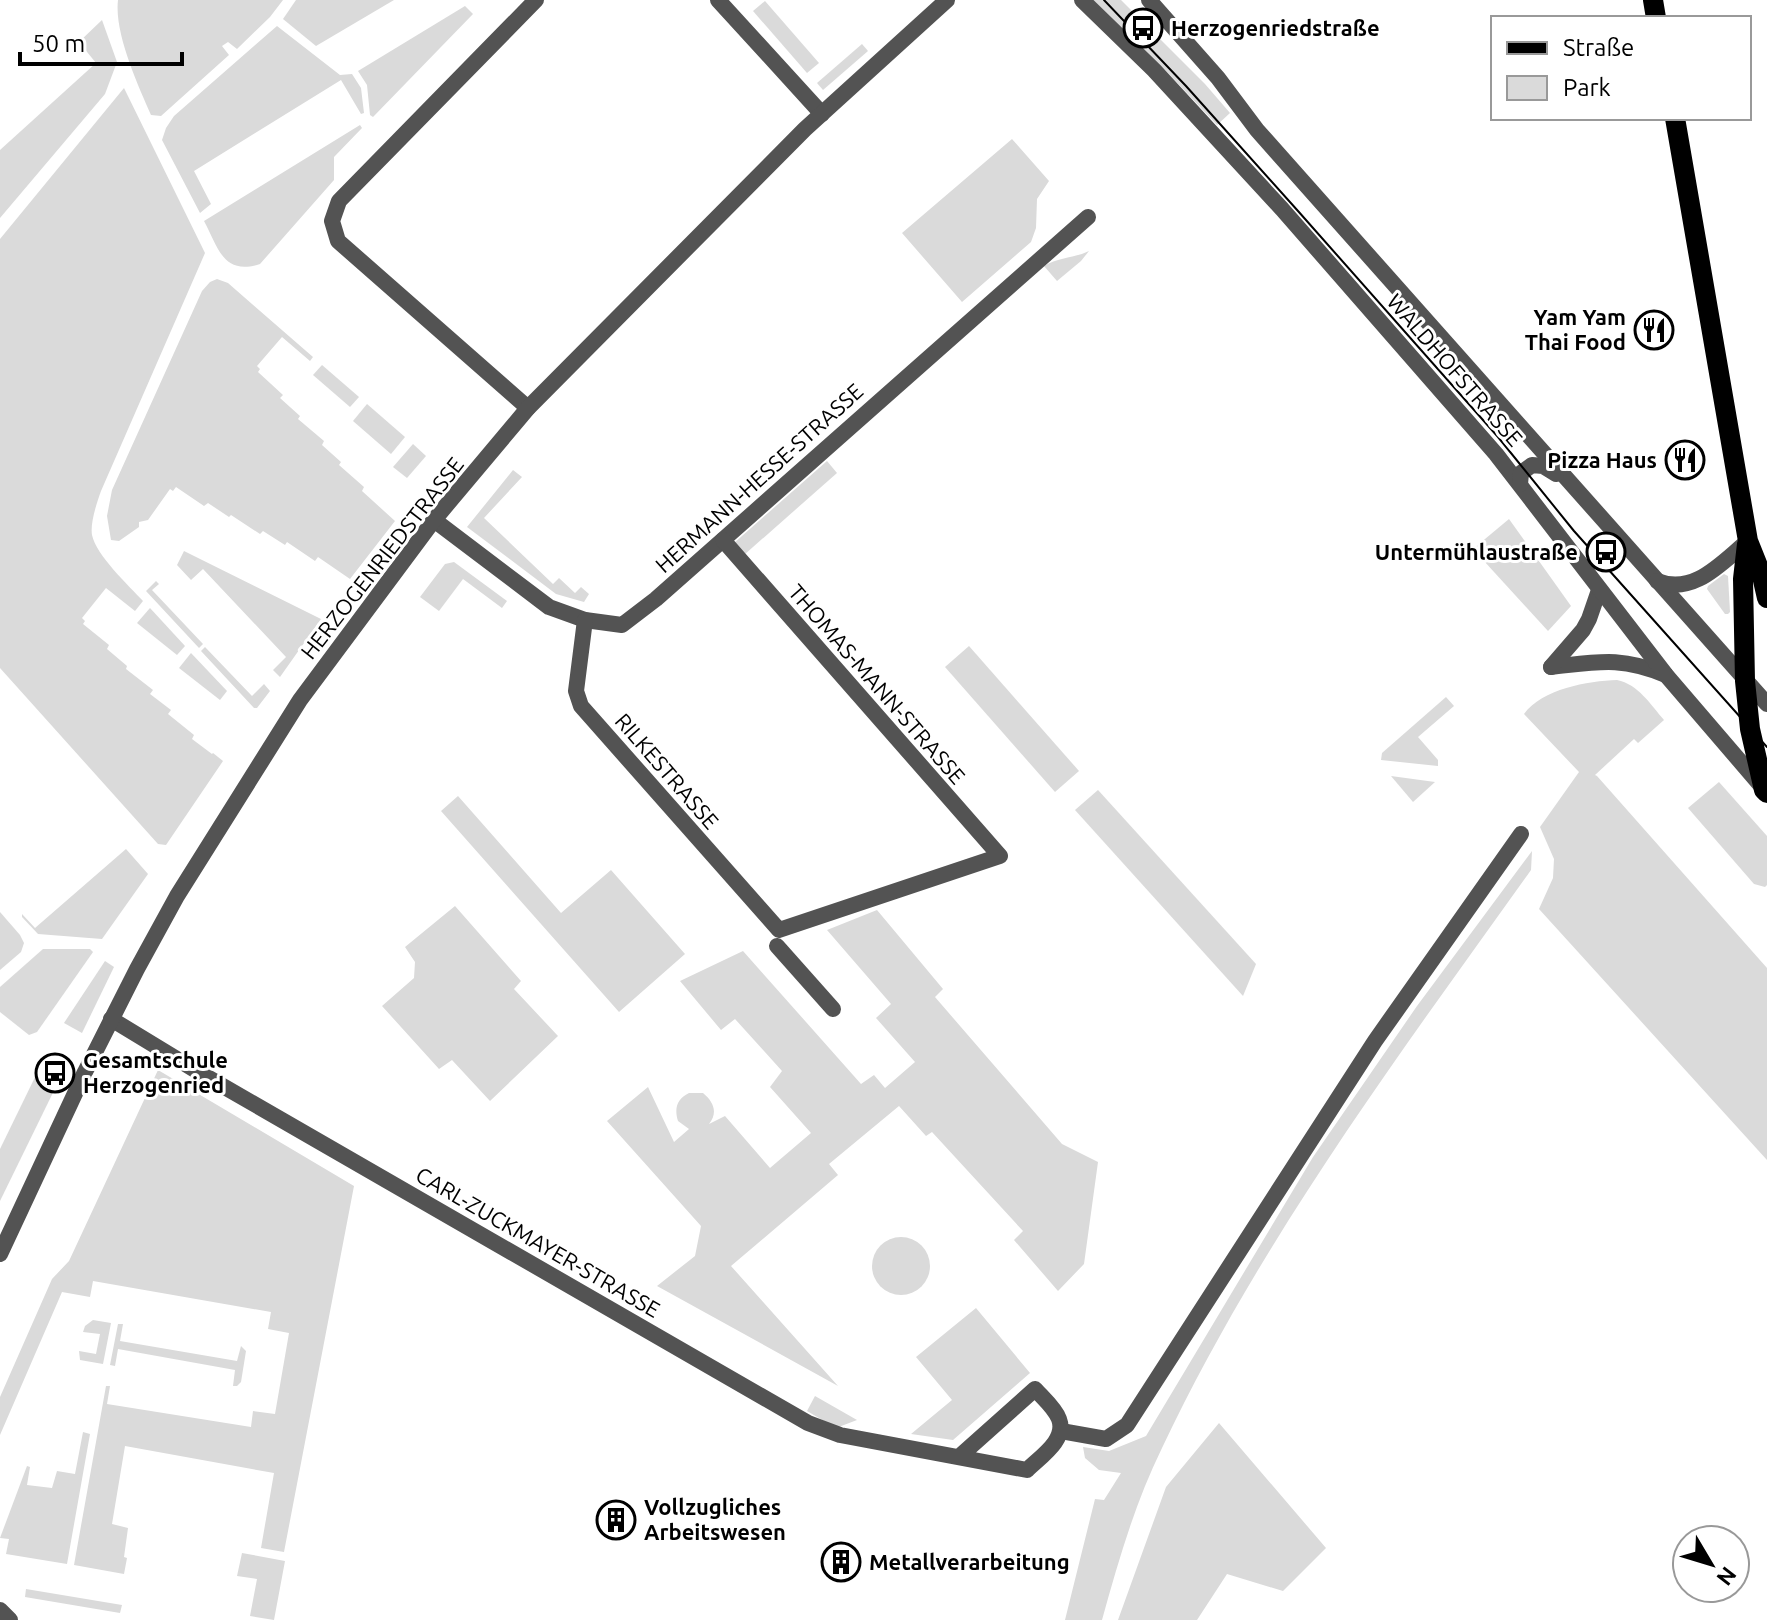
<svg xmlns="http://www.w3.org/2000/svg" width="1767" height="1620" font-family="Ubuntu,sans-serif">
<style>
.green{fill:#dadada}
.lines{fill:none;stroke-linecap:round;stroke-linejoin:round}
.minor{stroke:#535353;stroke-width:16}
.tertiary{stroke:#535353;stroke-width:16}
.primary{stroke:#000;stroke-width:20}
.tram{stroke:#000;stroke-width:2}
.labels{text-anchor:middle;stroke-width:6;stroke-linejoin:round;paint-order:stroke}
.poi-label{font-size:22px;font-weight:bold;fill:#000;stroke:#fff;text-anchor:start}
.street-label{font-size:22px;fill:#000;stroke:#fff}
</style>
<rect width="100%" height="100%" fill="#fff"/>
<g class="green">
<path d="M118,0H283L270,17L237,49L228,42L222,46L229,55L161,116L151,115C138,85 114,33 118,0Z"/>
<path d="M296,0H394L316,46L283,19Z"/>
<path d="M1091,0H1121L1205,84L1230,113L1217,125L1168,73Z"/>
<path d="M765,1L819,63L807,73L753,11Z"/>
<path d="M465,6L473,14L373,117L370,115L367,85L358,71Z"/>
<path d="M102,20L117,62L105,94L0,218V150L96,63L79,42Z"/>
<path d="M277,26L340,75L352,74L361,88L364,113L361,114L341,80L194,171L211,204L200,213L162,140L166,128L174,116Z"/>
<path d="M862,44L868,51L823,90L817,83Z"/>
<path d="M124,88L205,253L101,491C97,502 90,523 92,535C96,555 129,586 143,601L135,611L106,588L82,618L85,621L83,624L109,645L107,649L127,666L126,669L153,690L150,694L171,710L168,714L194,735L192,739L212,754L213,753L223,761L166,845L158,844L0,668V239Z"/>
<path d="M360,125L362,128L334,157V180L260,264C223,276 218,247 204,221Z"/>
<path d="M1012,139L1049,181L1037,199L1036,228L1031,242L962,302L902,233Z"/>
<path d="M1089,251L1081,261L1057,281L1044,266C1059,257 1075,258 1089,251Z"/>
<path d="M217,279L228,283L313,357L310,361L282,337L257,366L260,369L258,372L283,395L280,398L300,416L298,419L324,441L322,445L341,462L339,465L364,487L362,491L395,521L350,579L318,557L315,561L287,542L285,545L263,531L260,534L231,515L229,517L208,503L204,506L176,487L173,491L170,489L148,520L139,522V527L119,541L111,540L107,516L112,490L202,291L210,282Z"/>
<path d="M322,365L359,397L350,407L313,375Z"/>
<path d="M367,404L405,437L391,454L353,421Z"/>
<path d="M413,444L426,456L407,478L393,467Z"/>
<path d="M827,461L837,473L744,555L734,543Z"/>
<path d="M513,470L522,477L484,518L553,584L559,578L575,593L581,587L589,594L584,602L556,594L467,527Z"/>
<path d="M1509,519L1571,606L1548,631L1473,549Z"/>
<path d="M184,551L321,619L280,677L273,670L286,657L203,569L191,580L177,565Z"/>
<path d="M454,562L507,601L502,608L463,579L439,611L420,597L445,564Z"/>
<path d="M1724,574L1728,576L1730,612L1728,614H1725L1707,589L1708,586Z"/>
<path d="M156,581L159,584L152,590L203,644L199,648L146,591Z"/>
<path d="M150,608L185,646L177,655L137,623Z"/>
<path d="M969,646L1079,771L1055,792L945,667Z"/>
<path d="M205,647L252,696L264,684L270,691L257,708H254L201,651Z"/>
<path d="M191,653L227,691L220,700L179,668Z"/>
<path d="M1617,680C1638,684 1651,705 1664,720L1638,743L1634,739L1595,775L1597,776L1767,968V1160L1539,909L1553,878L1554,859L1540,827L1579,772L1524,714C1542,689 1588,681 1617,680Z"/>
<path d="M1446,697L1454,706L1418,737L1438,760V766L1381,760L1382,753Z"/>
<path d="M1391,776L1435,782L1413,802Z"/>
<path d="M1719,782L1767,836V885L1765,887L1754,884L1688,808Z"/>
<path d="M1098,790L1256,964L1243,996L1075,810Z"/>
<path d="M458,796L561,913L611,870L685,954L619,1012L441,811Z"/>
<path d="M126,849L148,874L102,939L38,934L22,917V914L35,928Z"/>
<path d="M1532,851L1531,870C1398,1056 1260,1241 1162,1448C1135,1503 1118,1562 1102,1620H1065L1095,1499L1104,1500L1121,1473L1099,1470L1085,1458L1083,1447L1109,1451L1146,1436L1313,1157L1417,1006Z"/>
<path d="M455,906L521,981L514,989L558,1036L490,1101L452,1060L439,1069L382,1006L414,978L415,962L405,947Z"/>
<path d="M877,910L943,989L935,997L1062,1144L1098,1162L1084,1264L1058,1291L1014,1240L1023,1231L932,1132L926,1136L899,1106L829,1164L838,1175L731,1266L838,1386L657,1286L695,1256L701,1226L607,1121L648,1087L674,1142L689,1129L678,1121C674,1108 677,1099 689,1093H703C714,1102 718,1113 709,1124L725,1116L770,1168L811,1133L770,1087L782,1071L735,1019L721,1030L680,981L743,951L861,1084L874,1075L885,1088L915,1062L876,1018L891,1004L827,930Z"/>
<path d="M0,912L20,935L24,943L21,952L0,970Z"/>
<path d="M43,949H90L93,952L37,1032L29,1035L0,1012V987Z"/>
<path d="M105,961L114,967L82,1033L64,1023Z"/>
<path d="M66,1066L0,1201V1149L38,1071Z"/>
<path d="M158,1070L354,1186L284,1552L261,1548L274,1473L125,1446L112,1524L128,1528L124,1557L127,1558L124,1574L74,1565L106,1386H110L107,1404L251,1427L253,1411L275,1414L289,1333L268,1329L271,1312L93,1281L90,1297L62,1292L0,1435V1397L52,1279L69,1261Z"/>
<circle cx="901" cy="1266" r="29"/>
<path d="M976,1308L1030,1373L953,1440L911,1434L952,1400L916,1357Z"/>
<path d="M93,1320L111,1323L103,1364L80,1360L79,1351L96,1354L100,1334L83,1332L85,1326Z"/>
<path d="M118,1324H123L120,1341L237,1361L241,1346L246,1351L241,1382L237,1386H233L235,1370L118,1349L115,1366L110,1365Z"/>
<path d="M815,1396L857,1420L836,1428L807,1411Z"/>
<path d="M1219,1423L1326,1548L1283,1591L1227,1574L1197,1620H1118L1166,1487Z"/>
<path d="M83,1432L90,1434L67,1564L6,1554L9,1539L0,1538L27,1466L30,1467L27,1485L52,1488L57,1471L75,1474Z"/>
<path d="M242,1553L285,1561L274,1620L250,1616L257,1579L237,1576Z"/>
<path d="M26,1589L122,1605L120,1613L25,1597Z"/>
</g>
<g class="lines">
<g class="minor">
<path d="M718,0L822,114"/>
<path d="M528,408L338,241L332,221L339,201L536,0"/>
<path d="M434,520L549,607L585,620L622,625L656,599L1088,217"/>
<path d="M585,620L576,691L581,706L779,930L1000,856L723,540"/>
<path d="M1551,667C1598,662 1620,656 1666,675"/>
<path d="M1551,667L1583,630L1589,619L1599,590"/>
<path d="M777,946L833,1009"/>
<path d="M111,1019L195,1070L808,1423L840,1435L1027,1470C1040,1457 1067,1440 1059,1419C1055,1408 1042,1397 1035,1389L960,1456"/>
<path d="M1061,1431L1106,1439L1127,1425L1375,1041L1521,834"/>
<path d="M0,1610L10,1620"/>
</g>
<g class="tertiary">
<path d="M1082,0L1154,70L1282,209L1496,454L1666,675L1763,788"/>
<path d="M1149,0L1218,78L1257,130L1767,704"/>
<path d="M1520,484L1521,473L1532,465L1543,466L1556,474"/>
<path d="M1657,581C1694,596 1722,562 1748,541"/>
<path d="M0,1254L85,1072L137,969L177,896L300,700L434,520L528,408L805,129L947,0"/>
</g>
<g class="primary">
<path d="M1653,0L1656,18"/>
<path d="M1675,118L1748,541L1762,576L1767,598"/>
<path d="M1747,544L1743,579L1745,681L1750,729L1764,790L1767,793"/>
</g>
<path class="tram" d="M1104,0L1186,86L1298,211L1498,437L1574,531L1767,747"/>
</g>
<defs>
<symbol id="bus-ring" viewBox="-11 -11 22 22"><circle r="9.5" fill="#fff" stroke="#000" stroke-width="1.5"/><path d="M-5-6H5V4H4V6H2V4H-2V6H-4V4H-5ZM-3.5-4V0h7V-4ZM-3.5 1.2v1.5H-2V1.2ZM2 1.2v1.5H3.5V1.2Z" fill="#000"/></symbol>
<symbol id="restaurant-ring" viewBox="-11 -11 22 22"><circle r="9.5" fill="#fff" stroke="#000" stroke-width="1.5"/><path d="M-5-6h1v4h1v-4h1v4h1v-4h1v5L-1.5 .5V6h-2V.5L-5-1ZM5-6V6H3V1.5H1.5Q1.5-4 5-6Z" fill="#000"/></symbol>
<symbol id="building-ring" viewBox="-11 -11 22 22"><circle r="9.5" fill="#fff" stroke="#000" stroke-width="1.5"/><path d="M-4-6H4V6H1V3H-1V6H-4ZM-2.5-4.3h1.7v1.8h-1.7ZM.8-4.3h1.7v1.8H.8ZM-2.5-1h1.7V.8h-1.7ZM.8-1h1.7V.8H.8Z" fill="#000"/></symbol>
</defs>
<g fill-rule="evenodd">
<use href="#bus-ring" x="1121" y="6" width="44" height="44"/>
<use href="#restaurant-ring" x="1632" y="308" width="44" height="44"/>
<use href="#restaurant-ring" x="1663" y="438" width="44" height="44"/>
<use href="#bus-ring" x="1584" y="530" width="44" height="44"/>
<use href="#bus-ring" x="33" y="1051" width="44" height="44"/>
<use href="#building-ring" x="594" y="1498" width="44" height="44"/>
<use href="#building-ring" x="819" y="1540" width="44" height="44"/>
</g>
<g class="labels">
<g class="poi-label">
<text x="1171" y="36">Herzogenriedstraße</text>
<text x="1626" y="325" text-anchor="end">Yam Yam<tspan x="1626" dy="25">Thai Food</tspan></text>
<text x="1657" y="468" text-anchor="end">Pizza Haus</text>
<text x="1578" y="560" text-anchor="end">Untermühlaustraße</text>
<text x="83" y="1068">Gesamtschule<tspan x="83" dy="25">Herzogenried</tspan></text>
<text x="644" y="1515">Vollzugliches<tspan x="644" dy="25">Arbeitswesen</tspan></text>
<text x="869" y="1570">Metallverarbeitung</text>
</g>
<g class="street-label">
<text transform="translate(1455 370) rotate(49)" y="8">WALDHOFSTRASSE</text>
<text transform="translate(759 478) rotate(-42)" y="8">HERMANN-HESSE-STRASSE</text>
<text transform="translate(382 558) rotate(-52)" y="8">HERZOGENRIEDSTRASSE</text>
<text transform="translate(877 684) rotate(49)" y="8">THOMAS-MANN-STRASSE</text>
<text transform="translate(667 771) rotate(49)" y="8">RILKESTRASSE</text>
<text transform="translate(538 1242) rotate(30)" y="8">CARL-ZUCKMAYER-STRASSE</text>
</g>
</g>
<rect x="1491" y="16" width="260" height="104" fill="#ffffff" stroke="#999999" stroke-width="2"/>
<rect x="1507" y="42" width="40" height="12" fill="#000000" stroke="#999999" stroke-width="2"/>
<text x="1563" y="56" font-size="24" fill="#000000">Straße</text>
<rect x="1507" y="76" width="40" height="24" fill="#dadada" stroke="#999999" stroke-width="2"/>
<text x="1563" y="96" font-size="24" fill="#000000">Park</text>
<g transform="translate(1711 1564) rotate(128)"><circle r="38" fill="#ffffff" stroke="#999999" stroke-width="2"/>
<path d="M0-6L14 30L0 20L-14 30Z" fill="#000000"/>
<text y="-12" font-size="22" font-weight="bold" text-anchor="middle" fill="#000000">N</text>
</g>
<path d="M20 52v12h162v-12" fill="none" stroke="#000000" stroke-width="4"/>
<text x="32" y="52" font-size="24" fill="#000000" stroke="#ffffff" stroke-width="6" paint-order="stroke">50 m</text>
</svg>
